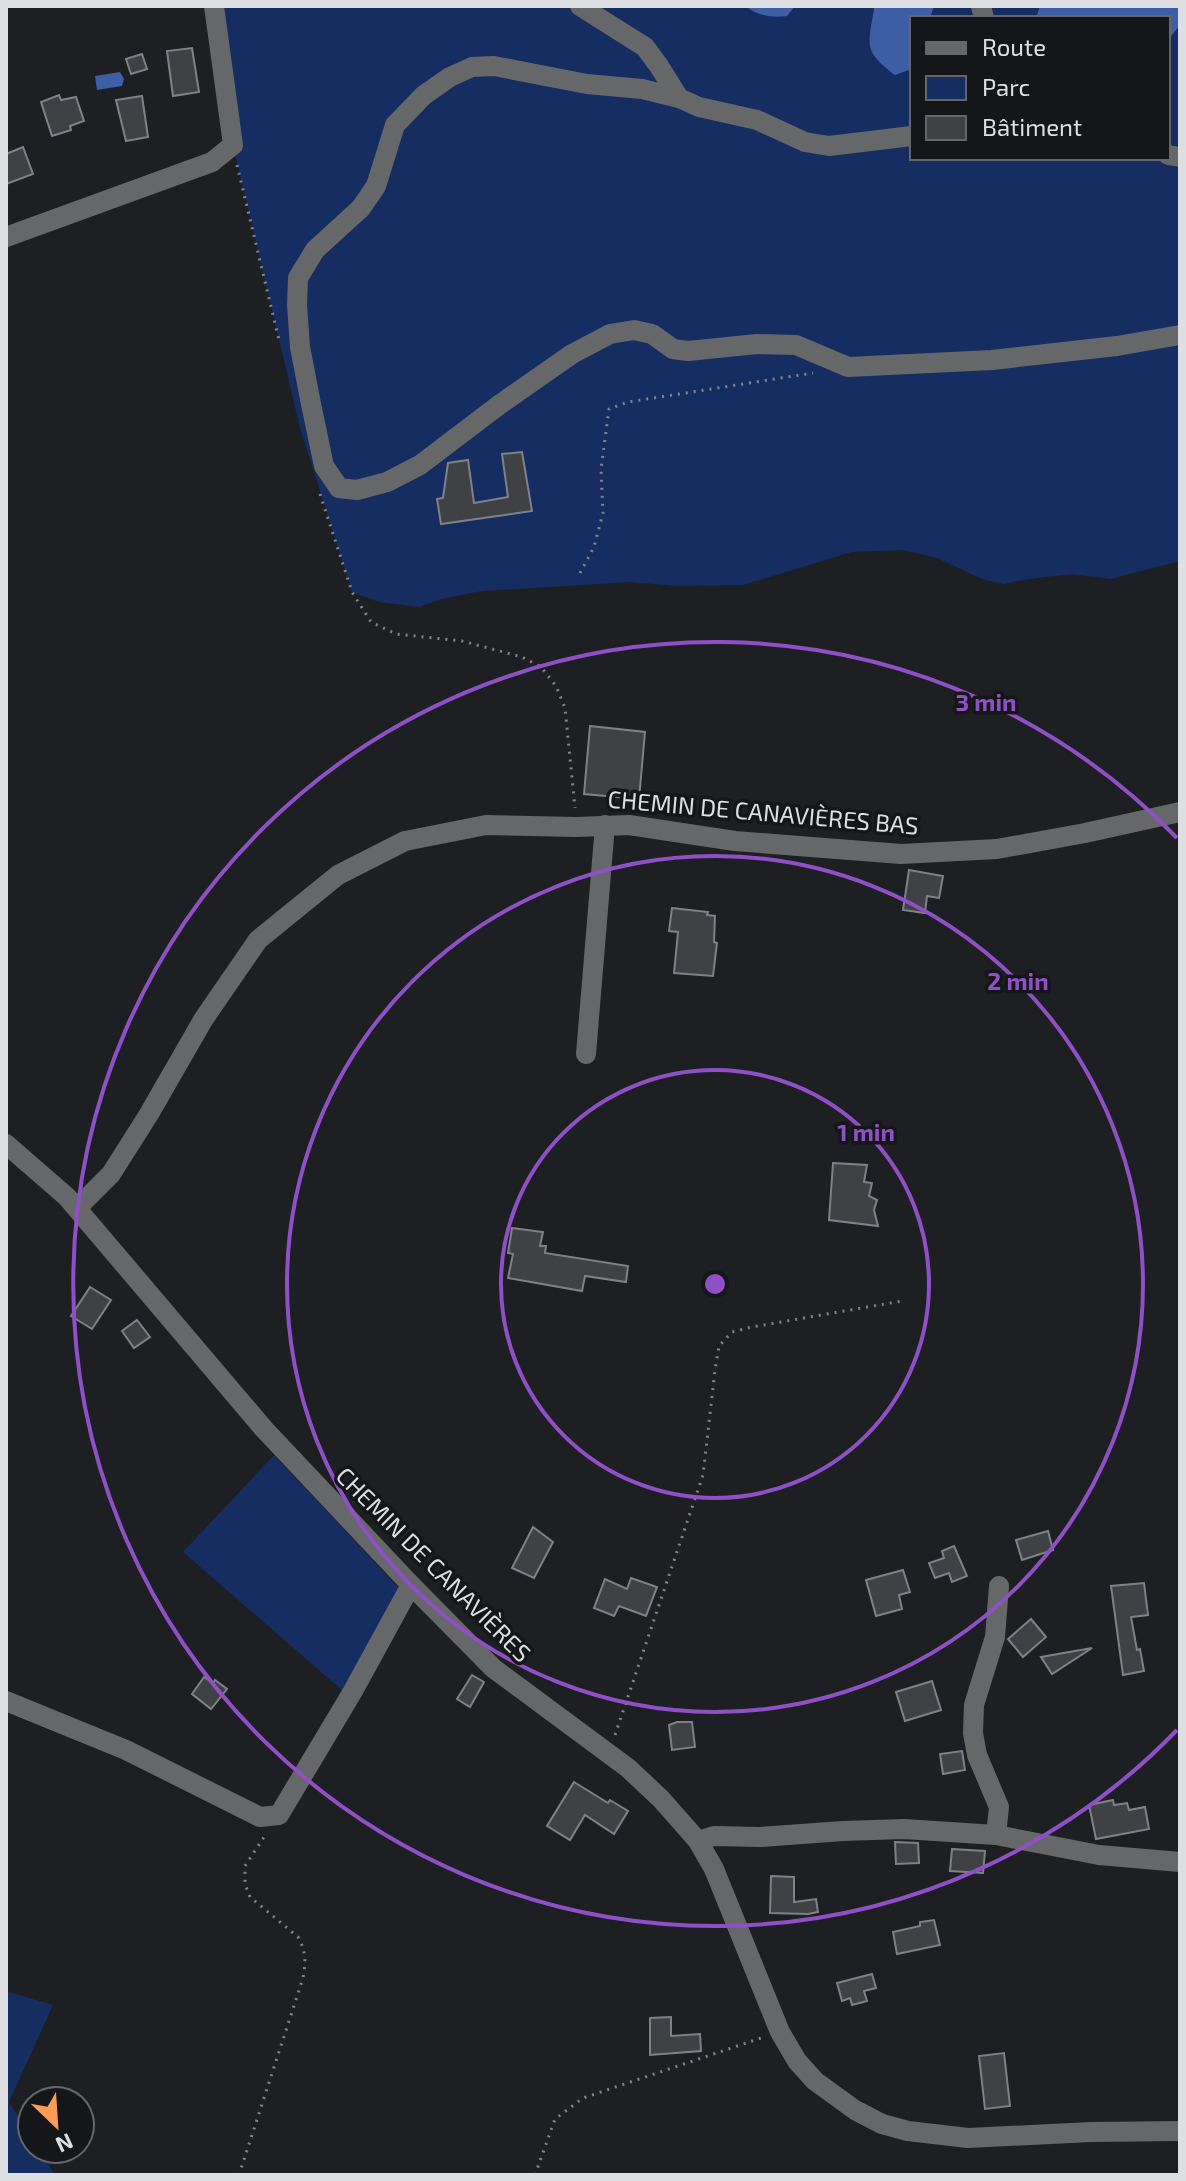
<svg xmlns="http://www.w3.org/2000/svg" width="1186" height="2181" font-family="'Exo 2',sans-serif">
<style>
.green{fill:#162d61;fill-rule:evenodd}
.water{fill:#3e5ea6}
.building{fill:#3f4145;stroke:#7f8186;stroke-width:2}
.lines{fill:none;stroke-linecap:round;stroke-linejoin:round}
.path{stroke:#838488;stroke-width:3;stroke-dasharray:2 6;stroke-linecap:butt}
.minor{stroke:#666769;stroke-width:20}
.ring{fill:none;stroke:#8f50c6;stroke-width:4}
.labels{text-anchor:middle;stroke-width:7;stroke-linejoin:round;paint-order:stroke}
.street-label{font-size:24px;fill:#dedfe2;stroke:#14161a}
.centre{fill:#8f50c6;stroke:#14161a;stroke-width:4}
.ring-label{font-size:24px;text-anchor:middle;font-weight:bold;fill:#8f50c6;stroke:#14161a;stroke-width:7;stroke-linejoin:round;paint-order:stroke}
</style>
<rect width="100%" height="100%" fill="#1d1f23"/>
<g class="green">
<path d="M214,6H1180V561L1111,579L1072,574L1029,579L1003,584L982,579L937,558L903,550L852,552L743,585L677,586L630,582L482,591L441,599L419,607L379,602L352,592L300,428L233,145ZM912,18H1168V158H912Z"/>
<path d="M274,1455L399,1588L343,1691L183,1552Z"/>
<path d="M6,1991L53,2005L9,2102L32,2138V2149H39L55,2175H6Z"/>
</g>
<g class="water">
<path d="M746,6H795L787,16C773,18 756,16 746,6Z"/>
<path d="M872,6H934L930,18H912V65L909,70L895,75C863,51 868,46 874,9Z"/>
<path d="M1040,6H1180V25L1168,40V18H1036Z"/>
<path d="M120,72L124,79L122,86L97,90L95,76Z"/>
</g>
<g class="building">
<path d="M192,48L199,92L173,96L167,51Z"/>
<path d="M142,54L147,69L131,74L126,59Z"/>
<path d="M59,95L61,100L76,97L84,121L70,126L71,130L52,136L41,102Z"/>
<path d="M142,96L148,137L126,141L116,100Z"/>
<path d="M23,147L33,174L6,184V154Z"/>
<path d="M522,452L532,511L441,524L437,499L443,498L448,463L468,460L474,503L508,497L502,454Z"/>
<path d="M590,726L645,732L639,799L584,794Z"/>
<path d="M909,870L943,876L939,898L927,896L925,913L903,910Z"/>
<path d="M672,908L708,912L707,915L715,916L714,942L717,943L713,976L674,973L678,932L669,931Z"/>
<path d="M833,1163L867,1165L864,1182L872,1183L869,1196L877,1200L874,1210L878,1226L829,1220Z"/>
<path d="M512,1228L543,1232L540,1246H546L545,1253L628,1266L626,1282L585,1276L582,1291L508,1278L513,1254L508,1253Z"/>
<path d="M90,1287L111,1300L92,1329L71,1316Z"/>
<path d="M137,1320L150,1337L134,1348L122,1331Z"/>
<path d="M533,1527L553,1542L534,1578L512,1568Z"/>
<path d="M1048,1531L1053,1550L1022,1560L1016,1540Z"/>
<path d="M954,1546L967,1576L952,1582L949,1573L935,1578L929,1563L944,1558L942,1551Z"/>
<path d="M903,1570L910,1592L899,1595L902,1609L876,1616L866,1580Z"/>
<path d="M631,1578L657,1587L646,1616L619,1606L614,1616L594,1608L605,1579L627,1589Z"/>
<path d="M1144,1583L1148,1615L1131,1617L1137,1650L1140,1649L1144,1671L1123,1675L1111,1586Z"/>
<path d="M1031,1619L1046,1637L1023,1657L1008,1639Z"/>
<path d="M1092,1648L1052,1674L1041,1657Z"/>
<path d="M472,1675L484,1682L470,1707L457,1699Z"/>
<path d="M204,1677L213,1683L215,1680L227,1689L211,1709L192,1694Z"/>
<path d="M932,1681L941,1710L905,1721L896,1692Z"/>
<path d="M677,1722H692L695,1747L672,1750L669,1725Z"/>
<path d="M962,1751L965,1770L943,1774L940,1754Z"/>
<path d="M574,1782L608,1803L610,1800L628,1811L614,1834L585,1815L570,1840L547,1826Z"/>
<path d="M1113,1800L1114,1805L1127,1803L1129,1810L1145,1807L1149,1829L1096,1839L1089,1805Z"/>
<path d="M895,1842L918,1843L919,1863L896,1864Z"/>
<path d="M952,1849L985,1851L983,1873L950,1871Z"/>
<path d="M771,1876L794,1877V1902L816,1899L818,1912L808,1914L770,1913Z"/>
<path d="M934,1920L940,1945L897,1954L893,1932L920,1926V1922Z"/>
<path d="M872,1974L876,1988L864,1991L867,2001L852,2005L850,1998L842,2001L837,1983Z"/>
<path d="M671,2017V2036L700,2034L701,2051L650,2055V2018Z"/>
<path d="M1004,2053L1010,2106L985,2109L979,2056Z"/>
</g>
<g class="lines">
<g class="path">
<path d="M237,165L279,340"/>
<path d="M320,494L352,592L371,622L396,634L462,641L522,657L541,667L556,686L565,708L575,808"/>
<path d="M580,573L594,547L603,513L601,469L609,409L628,402L813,373"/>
<path d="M615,1735L703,1475L715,1370L719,1346L732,1332L752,1327L902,1301"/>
<path d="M239,2175L303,1978C306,1962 306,1951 298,1937L250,1897L245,1884V1866L266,1834"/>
<path d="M535,2175L555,2119L583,2098L761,2038"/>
</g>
<g class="minor">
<path d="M580,6L645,47L659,66L679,98"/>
<path d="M981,6L984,18"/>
<path d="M912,136L829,146L805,142L757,120L699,107L679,98L642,89L587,84L494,66L472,67L450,77L424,95L395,125L376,186L361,208L315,250L298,278L297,305L300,347L311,404L324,466L339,488L357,490L387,482L420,465L499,405L572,354L610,334L634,330L652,334L673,349L688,351L757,344L796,345L848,367L992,360L1117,346L1180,335"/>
<path d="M1168,155L1180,157"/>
<path d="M6,237L212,162L233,145L214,6"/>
<path d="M586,1054L605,825"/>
<path d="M6,1144L67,1197L264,1429L411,1585L493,1668L628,1768L661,1799L698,1841L714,1869L780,2032L797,2061L815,2081L855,2110L882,2124L908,2131L968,2138L1091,2132L1180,2131"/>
<path d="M77,1208L111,1174L149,1114L203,1020L258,940L338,875L405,841L486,825L576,827L629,825L735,841L901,854L997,849L1085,833L1180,812"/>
<path d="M6,1701L126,1750L260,1817L279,1815L353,1691L411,1585"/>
<path d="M996,1835L999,1807L977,1755L973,1733L974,1705L995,1637L999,1586"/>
<path d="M698,1841L714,1836L760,1837L843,1831L904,1829L996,1835L1099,1855L1180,1862"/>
</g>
</g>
<g class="ring">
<circle cx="715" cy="1284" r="214"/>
<circle cx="715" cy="1284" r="428"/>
<path d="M1177 1730A642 642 0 1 1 1177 838"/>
</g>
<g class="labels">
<g class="street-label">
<text transform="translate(763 813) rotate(5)" y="8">CHEMIN DE CANAVIÈRES BAS</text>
<text transform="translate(433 1565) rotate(45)" y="8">CHEMIN DE CANAVIÈRES</text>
</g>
</g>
<circle cx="715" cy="1284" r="12" class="centre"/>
<g class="ring-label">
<text x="986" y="711">3 min</text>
<text x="1018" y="990">2 min</text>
<text x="866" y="1141">1 min</text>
</g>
<rect width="1186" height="2181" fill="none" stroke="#dedfe2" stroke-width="16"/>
<rect x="910" y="16" width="260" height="144" fill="#14161a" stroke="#65666a" stroke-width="2"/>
<rect x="926" y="42" width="40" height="12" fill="#666769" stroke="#65666a" stroke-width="2"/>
<text x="982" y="56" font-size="24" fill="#dedfe2">Route</text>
<rect x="926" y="76" width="40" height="24" fill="#162d61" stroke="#65666a" stroke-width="2"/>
<text x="982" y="96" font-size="24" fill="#dedfe2">Parc</text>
<rect x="926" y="116" width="40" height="24" fill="#3f4145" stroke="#65666a" stroke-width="2"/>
<text x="982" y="136" font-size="24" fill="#dedfe2">Bâtiment</text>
<g transform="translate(56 2125) rotate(155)"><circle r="38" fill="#14161a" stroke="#65666a" stroke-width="2"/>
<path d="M0-6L14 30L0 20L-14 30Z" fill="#fe9c57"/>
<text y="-12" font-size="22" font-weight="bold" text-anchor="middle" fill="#dedfe2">N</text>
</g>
</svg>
